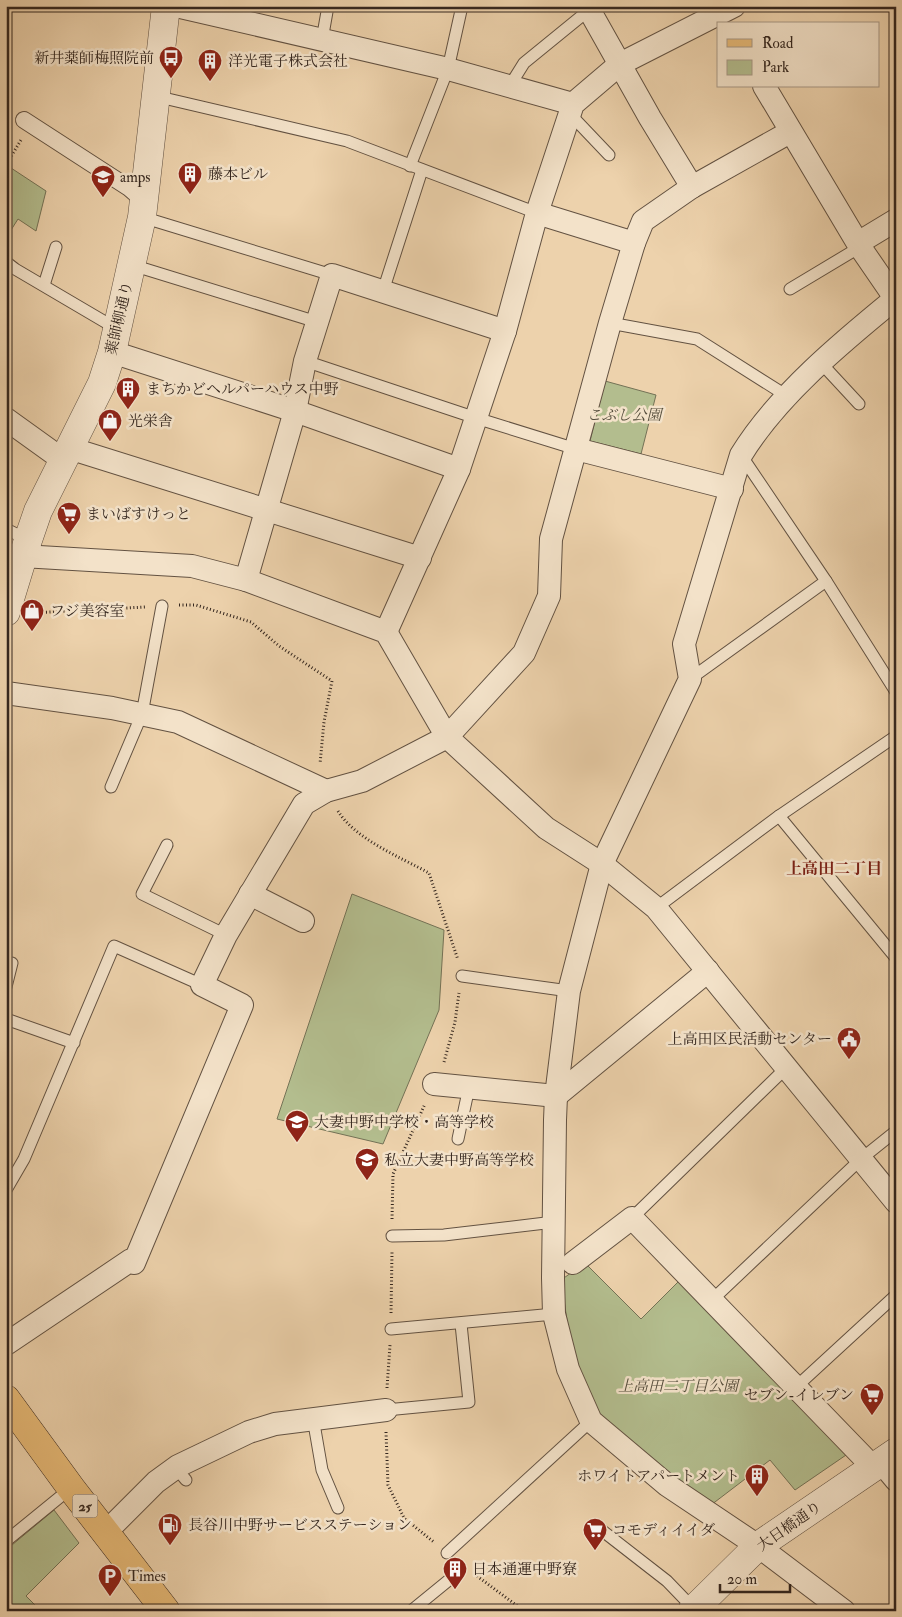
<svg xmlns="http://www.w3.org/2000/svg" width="902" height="1617" font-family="'IM FELL Double Pica','Noto Serif JP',serif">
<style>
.green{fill:#b3bd8e;stroke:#747256}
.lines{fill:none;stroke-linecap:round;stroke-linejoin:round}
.service-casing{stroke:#635242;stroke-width:13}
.pedestrian-casing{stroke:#635242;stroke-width:18}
.minor-casing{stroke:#635242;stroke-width:24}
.tertiary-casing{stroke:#635242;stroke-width:29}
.primary-casing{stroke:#35271f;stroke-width:29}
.path{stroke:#35271f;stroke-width:3;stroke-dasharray:1 2.5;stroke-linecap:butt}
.service{stroke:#f3e2c9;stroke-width:11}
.pedestrian{stroke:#f3e2c9;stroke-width:16}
.minor{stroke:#f3e2c9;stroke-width:22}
.tertiary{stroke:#f3e2c9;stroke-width:28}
.primary{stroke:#e6b976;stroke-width:28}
.labels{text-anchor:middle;stroke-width:5;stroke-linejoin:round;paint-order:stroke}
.shield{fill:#f3e2c9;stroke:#6e5f52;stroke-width:1}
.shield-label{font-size:14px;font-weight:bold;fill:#35271f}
.poi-label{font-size:15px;fill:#35271f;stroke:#f3e2c9;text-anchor:start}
.street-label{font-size:15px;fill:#35271f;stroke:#f3e2c9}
.park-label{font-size:15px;font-style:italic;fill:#544c3b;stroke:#f3e2c9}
.neighbourhood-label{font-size:16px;font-weight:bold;fill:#7a1f14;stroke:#f3e2c9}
</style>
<rect width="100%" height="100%" fill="#edd2ac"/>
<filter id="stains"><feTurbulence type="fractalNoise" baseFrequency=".004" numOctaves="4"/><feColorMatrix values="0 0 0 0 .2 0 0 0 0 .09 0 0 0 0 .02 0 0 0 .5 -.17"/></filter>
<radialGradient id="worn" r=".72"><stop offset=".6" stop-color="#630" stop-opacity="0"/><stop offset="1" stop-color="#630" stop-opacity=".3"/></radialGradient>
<g class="green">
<path d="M8,166L46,191L36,231L18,219L6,238V169Z"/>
<path d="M605,381L656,395L641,454L590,441Z"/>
<path d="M352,894L444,930L439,1010L383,1144L277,1119Z"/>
<path d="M585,1263L641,1319L680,1280L849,1453L795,1490L770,1460L711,1505L597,1418L571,1347L561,1280Z"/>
<path d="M54,1510L79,1543L26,1596L35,1605L29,1611H6V1550Z"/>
</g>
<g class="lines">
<defs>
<g id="service">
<path d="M322,40L328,6"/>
<path d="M509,87L524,63L589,10"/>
<path d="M155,96L347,141L537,213"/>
<path d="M570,114L609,155"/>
<path d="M410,166L448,69L462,6"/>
<path d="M142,217L332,275"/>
<path d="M6,262L15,269L117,329"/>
<path d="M132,265L317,322"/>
<path d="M44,285L56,247"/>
<path d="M790,289L860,247"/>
<path d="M383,291L422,170"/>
<path d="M610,323L697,339L787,396"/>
<path d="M305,361L476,418L576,449"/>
<path d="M821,363L859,404"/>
<path d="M741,455L826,581L896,692"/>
<path d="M6,529L28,540"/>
<path d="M690,679L826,581"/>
<path d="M111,787L142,714L162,606"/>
<path d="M779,816L896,958"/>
<path d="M167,845L142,894L226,935"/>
<path d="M656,908L779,816L896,736"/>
<path d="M462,976L569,991"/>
<path d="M6,987L12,963"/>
<path d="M6,1019L74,1043"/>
<path d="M458,1139L469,1087"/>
<path d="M6,1190L24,1159L114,946L202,985"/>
<path d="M632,1218L787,1067"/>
<path d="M392,1236L444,1235L554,1222"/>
<path d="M712,1300L861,1159L896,1131"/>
<path d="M391,1329L554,1314"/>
<path d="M796,1387L896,1295"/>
<path d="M386,1410L469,1402L461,1324"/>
<path d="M313,1418L322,1470L338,1508"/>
<path d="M176,1468L186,1480"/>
<path d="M595,1525L667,1581L694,1609"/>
<path d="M6,1541L71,1488"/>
<path d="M447,1553L591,1421"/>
<path d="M411,1611L460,1571"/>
</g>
<path id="pedestrian" d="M24,120L129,188L144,201"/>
<g id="minor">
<path d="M176,6L448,69L573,104"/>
<path d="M587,6L650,118L692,187"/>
<path d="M764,86L860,247L895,298"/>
<path d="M537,213L634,243"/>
<path d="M858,243L896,220"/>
<path d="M112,352L295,411L459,469"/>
<path d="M6,419L63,460"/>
<path d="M69,448L420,558"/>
<path d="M576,449L732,489"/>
<path d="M22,556L192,566L246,580L295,411L305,361L332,275L505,331"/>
<path d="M246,580L386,632L447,737L546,828L602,864L656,908L896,1202"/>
<path d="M386,632L459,469L505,331L537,213L573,104L620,64L734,6"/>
<path d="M6,693L112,708L178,722L326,791"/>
<path d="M250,894L303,921"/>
<path d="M434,1084L556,1096L708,971"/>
<path d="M573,1263L632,1218L873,1467"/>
<path d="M6,1344L131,1260L134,1263L242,1005L202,985L226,935L304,804L326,791L362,781L447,737L524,653L549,596L551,539L610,323L634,243L643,221L692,187L790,132"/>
<path d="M881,1462L896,1480"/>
<path d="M105,1533L156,1482L178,1466L249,1432L275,1424L386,1410"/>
<path d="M844,1611L758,1546L667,1485L591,1421L568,1369L554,1314L553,1278L555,1120L556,1096L569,991L602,864L690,679L684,644L741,455C777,396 842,342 896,298"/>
</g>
<g id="tertiary">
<path d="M6,612L28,540L38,511L102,383L112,352L142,217L166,6"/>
<path d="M692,1611L758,1546L896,1452"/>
</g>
<path id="primary" d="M6,1399L71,1488L166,1611"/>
</defs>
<use href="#service" class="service-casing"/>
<use href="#pedestrian" class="pedestrian-casing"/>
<use href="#minor" class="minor-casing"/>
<use href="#tertiary" class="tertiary-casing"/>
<use href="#primary" class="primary-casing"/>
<g class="path">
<path d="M6,165L21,140"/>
<path d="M179,605H196L251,622L279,646L332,681L324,722L320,764"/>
<path d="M32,613L145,607"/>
<path d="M338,811C355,839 400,857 429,873L458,960"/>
<path d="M444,1062L455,1022L459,993"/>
<path d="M392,1219L393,1174L425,1104"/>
<path d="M391,1313L392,1252"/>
<path d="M387,1388L390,1345"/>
<path d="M386,1432L388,1485L404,1518L435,1543"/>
<path d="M477,1576L516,1605L532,1611"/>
</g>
<use href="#service" class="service"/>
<use href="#pedestrian" class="pedestrian"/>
<use href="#minor" class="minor"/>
<use href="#tertiary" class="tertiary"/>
<use href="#primary" class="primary"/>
</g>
<defs>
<symbol id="bus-pin" viewBox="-11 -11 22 30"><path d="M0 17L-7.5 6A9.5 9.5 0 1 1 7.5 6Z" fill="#8f2418" stroke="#f3e2c9"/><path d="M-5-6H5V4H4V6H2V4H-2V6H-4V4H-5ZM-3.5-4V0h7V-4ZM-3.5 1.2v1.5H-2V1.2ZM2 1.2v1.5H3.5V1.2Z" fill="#fff"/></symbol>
<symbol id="building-pin" viewBox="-11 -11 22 30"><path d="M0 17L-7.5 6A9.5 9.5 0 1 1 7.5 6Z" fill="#8f2418" stroke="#f3e2c9"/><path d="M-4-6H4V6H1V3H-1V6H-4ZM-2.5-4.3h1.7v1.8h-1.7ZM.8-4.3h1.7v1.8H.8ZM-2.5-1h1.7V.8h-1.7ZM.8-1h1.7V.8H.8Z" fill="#fff"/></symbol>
<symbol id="school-pin" viewBox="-11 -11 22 30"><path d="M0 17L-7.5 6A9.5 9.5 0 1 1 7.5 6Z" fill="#8f2418" stroke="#f3e2c9"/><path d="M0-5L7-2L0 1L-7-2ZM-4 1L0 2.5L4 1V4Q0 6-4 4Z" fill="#fff"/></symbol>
<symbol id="shop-pin" viewBox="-11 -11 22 30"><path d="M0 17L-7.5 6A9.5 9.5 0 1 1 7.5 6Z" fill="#8f2418" stroke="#f3e2c9"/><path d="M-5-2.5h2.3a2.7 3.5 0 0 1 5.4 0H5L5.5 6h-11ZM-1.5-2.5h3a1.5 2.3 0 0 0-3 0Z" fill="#fff"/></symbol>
<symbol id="supermarket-pin" viewBox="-11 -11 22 30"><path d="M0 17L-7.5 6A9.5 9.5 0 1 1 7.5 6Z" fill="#8f2418" stroke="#f3e2c9"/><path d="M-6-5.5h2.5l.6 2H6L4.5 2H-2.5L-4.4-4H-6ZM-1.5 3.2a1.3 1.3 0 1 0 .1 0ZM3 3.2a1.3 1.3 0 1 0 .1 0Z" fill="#fff"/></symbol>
<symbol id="civic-pin" viewBox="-11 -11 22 30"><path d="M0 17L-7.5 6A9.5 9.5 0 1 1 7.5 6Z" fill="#8f2418" stroke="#f3e2c9"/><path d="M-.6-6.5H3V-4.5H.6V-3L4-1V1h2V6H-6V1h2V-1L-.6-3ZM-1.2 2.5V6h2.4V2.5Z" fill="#fff"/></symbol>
<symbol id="fuel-pin" viewBox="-11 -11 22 30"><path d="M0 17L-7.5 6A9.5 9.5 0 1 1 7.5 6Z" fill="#8f2418" stroke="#f3e2c9"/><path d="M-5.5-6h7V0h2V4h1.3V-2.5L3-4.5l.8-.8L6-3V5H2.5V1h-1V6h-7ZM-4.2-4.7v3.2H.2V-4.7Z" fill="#fff"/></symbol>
<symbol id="parking-pin" viewBox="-11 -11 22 30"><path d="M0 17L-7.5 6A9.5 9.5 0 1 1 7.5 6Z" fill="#8f2418" stroke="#f3e2c9"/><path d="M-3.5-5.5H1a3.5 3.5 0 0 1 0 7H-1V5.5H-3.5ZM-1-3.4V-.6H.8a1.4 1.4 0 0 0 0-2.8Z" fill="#fff"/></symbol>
</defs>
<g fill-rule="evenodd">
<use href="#bus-pin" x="157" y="44" width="28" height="38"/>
<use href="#building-pin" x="196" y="47" width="28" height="38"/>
<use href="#building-pin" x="176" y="160" width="28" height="38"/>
<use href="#school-pin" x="89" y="163" width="28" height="38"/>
<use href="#building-pin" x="114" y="375" width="28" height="38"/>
<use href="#shop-pin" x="96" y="407" width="28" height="38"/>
<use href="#supermarket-pin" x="55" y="500" width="28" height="38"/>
<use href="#shop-pin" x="18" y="597" width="28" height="38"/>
<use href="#civic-pin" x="835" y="1025" width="28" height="38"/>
<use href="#school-pin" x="283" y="1108" width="28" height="38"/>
<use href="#school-pin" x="353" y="1146" width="28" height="38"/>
<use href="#supermarket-pin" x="858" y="1381" width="28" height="38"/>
<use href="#building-pin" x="743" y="1462" width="28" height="38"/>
<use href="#fuel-pin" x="156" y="1511" width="28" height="38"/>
<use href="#supermarket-pin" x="581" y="1516" width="28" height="38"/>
<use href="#building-pin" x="441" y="1555" width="28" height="38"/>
<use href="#parking-pin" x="96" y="1562" width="28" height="38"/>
</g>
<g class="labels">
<rect class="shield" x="72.5" y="1494.5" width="25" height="23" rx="4"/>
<g class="shield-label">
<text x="85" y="1511">25</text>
</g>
<g class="poi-label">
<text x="154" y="63" text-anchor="end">新井薬師梅照院前</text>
<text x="228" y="66">洋光電子株式会社</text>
<text x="208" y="179">藤本ビル</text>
<text x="120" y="182">amps</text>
<text x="146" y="394">まちかどヘルパーハウス中野</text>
<text x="128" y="426">光栄舎</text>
<text x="86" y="519">まいばすけっと</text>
<text x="50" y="616">フジ美容室</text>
<text x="832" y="1044" text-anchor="end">上高田区民活動センター</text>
<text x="314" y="1127">大妻中野中学校・高等学校</text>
<text x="384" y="1165">私立大妻中野高等学校</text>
<text x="854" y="1400" text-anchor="end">セブン-イレブン</text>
<text x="740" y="1481" text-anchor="end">ホワイトアパートメント</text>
<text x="188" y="1530">長谷川中野サービスステーション</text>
<text x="612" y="1535">コモディイイダ</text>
<text x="472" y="1574">日本通運中野寮</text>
<text x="128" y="1581">Times</text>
</g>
<g class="street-label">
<text transform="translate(119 318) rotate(-77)" y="5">薬師柳通り</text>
<text transform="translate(789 1526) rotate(-35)" y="5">大日橋通り</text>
</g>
<g class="park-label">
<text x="624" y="420">こぶし公園</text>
<text x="678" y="1391">上高田二丁目公園</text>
</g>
<g class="neighbourhood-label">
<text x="834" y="874">上高田二丁目</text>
</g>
</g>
<rect width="902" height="1617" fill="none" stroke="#edd2ac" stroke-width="25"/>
<rect x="8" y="8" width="887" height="1602" fill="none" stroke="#35271f" stroke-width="2.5"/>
<rect x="12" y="12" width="877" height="1592" fill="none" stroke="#35271f"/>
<rect x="717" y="22" width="162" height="65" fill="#f3e2c9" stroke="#a79785"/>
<rect x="727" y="39" width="25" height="8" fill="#e6b976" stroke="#a79785"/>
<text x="762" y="48" font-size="15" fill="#35271f">Road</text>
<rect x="727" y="60" width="25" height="15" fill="#b3bd8e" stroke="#a79785"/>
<text x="762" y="72" font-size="15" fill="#35271f">Park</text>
<path d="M720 1584v8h70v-8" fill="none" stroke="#35271f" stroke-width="2.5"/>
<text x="727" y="1584" font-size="15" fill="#35271f" stroke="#f3e2c9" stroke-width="4" paint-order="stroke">20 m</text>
<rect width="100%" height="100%" filter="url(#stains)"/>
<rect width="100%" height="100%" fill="url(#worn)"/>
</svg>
